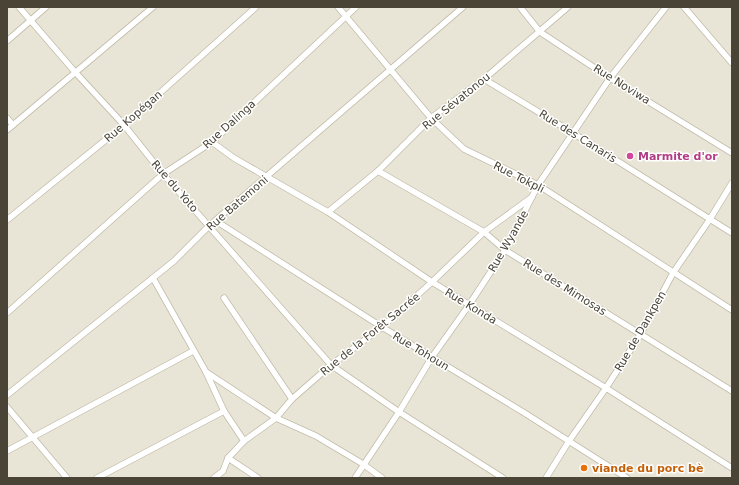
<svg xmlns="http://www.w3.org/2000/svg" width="739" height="485" font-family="'DejaVu Sans',sans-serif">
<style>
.residential{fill:#e9e5d6}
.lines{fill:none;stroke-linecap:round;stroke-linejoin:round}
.minor-casing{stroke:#c1bcaa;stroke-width:7}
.minor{stroke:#fff;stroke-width:5.5}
.hotel-dot{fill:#d1479c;stroke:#fff;stroke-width:1.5}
.food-dot{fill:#e8710a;stroke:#fff;stroke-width:1.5}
.labels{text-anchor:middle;stroke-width:3;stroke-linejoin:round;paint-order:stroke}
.street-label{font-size:11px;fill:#494436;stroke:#fff}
.hotel-label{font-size:11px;font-weight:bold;fill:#b23c85;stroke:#fff;text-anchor:start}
.food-label{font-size:11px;font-weight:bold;fill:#c56008;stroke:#fff;text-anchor:start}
</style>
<rect width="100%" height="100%" fill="#f5f2e8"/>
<rect class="residential" x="7" y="7" width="725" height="471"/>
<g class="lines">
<defs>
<g id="minor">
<path d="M19,7L75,72L124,125L163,174L331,365L399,412L503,478"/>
<path d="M338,7L431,118L464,149L538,185L732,310"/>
<path d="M520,7L540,32L610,78L732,153"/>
<path d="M684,7L732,63"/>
<path d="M7,41L46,7"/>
<path d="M484,79L573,133L732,233"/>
<path d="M7,118L13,125"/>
<path d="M7,130L153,7"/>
<path d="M212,142L234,158L328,212L432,282L606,388L732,468"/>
<path d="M378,171L484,232L505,250L732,391"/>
<path d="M328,212L378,171L431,118L484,79L568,7"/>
<path d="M7,220L124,125L256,7"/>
<path d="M216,221L382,327L523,412L627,478"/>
<path d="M153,278L206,372L224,411L244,441"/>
<path d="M224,298L292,399"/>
<path d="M7,313L163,174L212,142L356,7"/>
<path d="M206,372L276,418L316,436L363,464L382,478"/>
<path d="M7,395L174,261L209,226L463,7"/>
<path d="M7,407L67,478"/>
<path d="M7,451L193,351"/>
<path d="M228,458L258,478"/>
<path d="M97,478L224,411"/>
<path d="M214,478L223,471L228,458L244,441L276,418L292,399L331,365L382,327L432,282L484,232L532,197"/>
<path d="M355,478L399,412L432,357L469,305L505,250L538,185L610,78L666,7"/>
<path d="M546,478L569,441L606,388L640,335L673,273L710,219L732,183"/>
</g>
</defs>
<use href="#minor" class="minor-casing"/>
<use href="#minor" class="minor"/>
</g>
<circle class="hotel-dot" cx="630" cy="156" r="4"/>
<circle class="food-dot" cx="584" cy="468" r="4"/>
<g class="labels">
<g class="street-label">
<text transform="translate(622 84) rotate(32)" y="4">Rue Noviwa</text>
<text transform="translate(456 101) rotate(-39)" y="4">Rue Sévatonou</text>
<text transform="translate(133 116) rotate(-41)" y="4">Rue Kopégan</text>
<text transform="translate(229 124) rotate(-42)" y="4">Rue Dalinga</text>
<text transform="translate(578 136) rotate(32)" y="4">Rue des Canaris</text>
<text transform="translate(519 177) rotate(27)" y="4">Rue Tokpli</text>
<text transform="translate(175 186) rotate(49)" y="4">Rue du Yoto</text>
<text transform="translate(237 203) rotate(-41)" y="4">Rue Batemoni</text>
<text transform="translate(508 241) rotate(-60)" y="4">Rue Wyande</text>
<text transform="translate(565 287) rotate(32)" y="4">Rue des Mimosas</text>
<text transform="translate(471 306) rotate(31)" y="4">Rue Konda</text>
<text transform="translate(640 331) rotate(-60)" y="4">Rue de Dankpen</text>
<text transform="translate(370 334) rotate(-39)" y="4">Rue de la Forêt Sacrée</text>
<text transform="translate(421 351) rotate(31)" y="4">Rue Tohoun</text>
</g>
<g class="hotel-label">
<text x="638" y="160">Marmite d'or</text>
</g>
<g class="food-label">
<text x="592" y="472">viande du porc bè</text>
</g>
</g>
<rect width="739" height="485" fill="none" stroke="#494436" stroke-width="16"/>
</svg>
